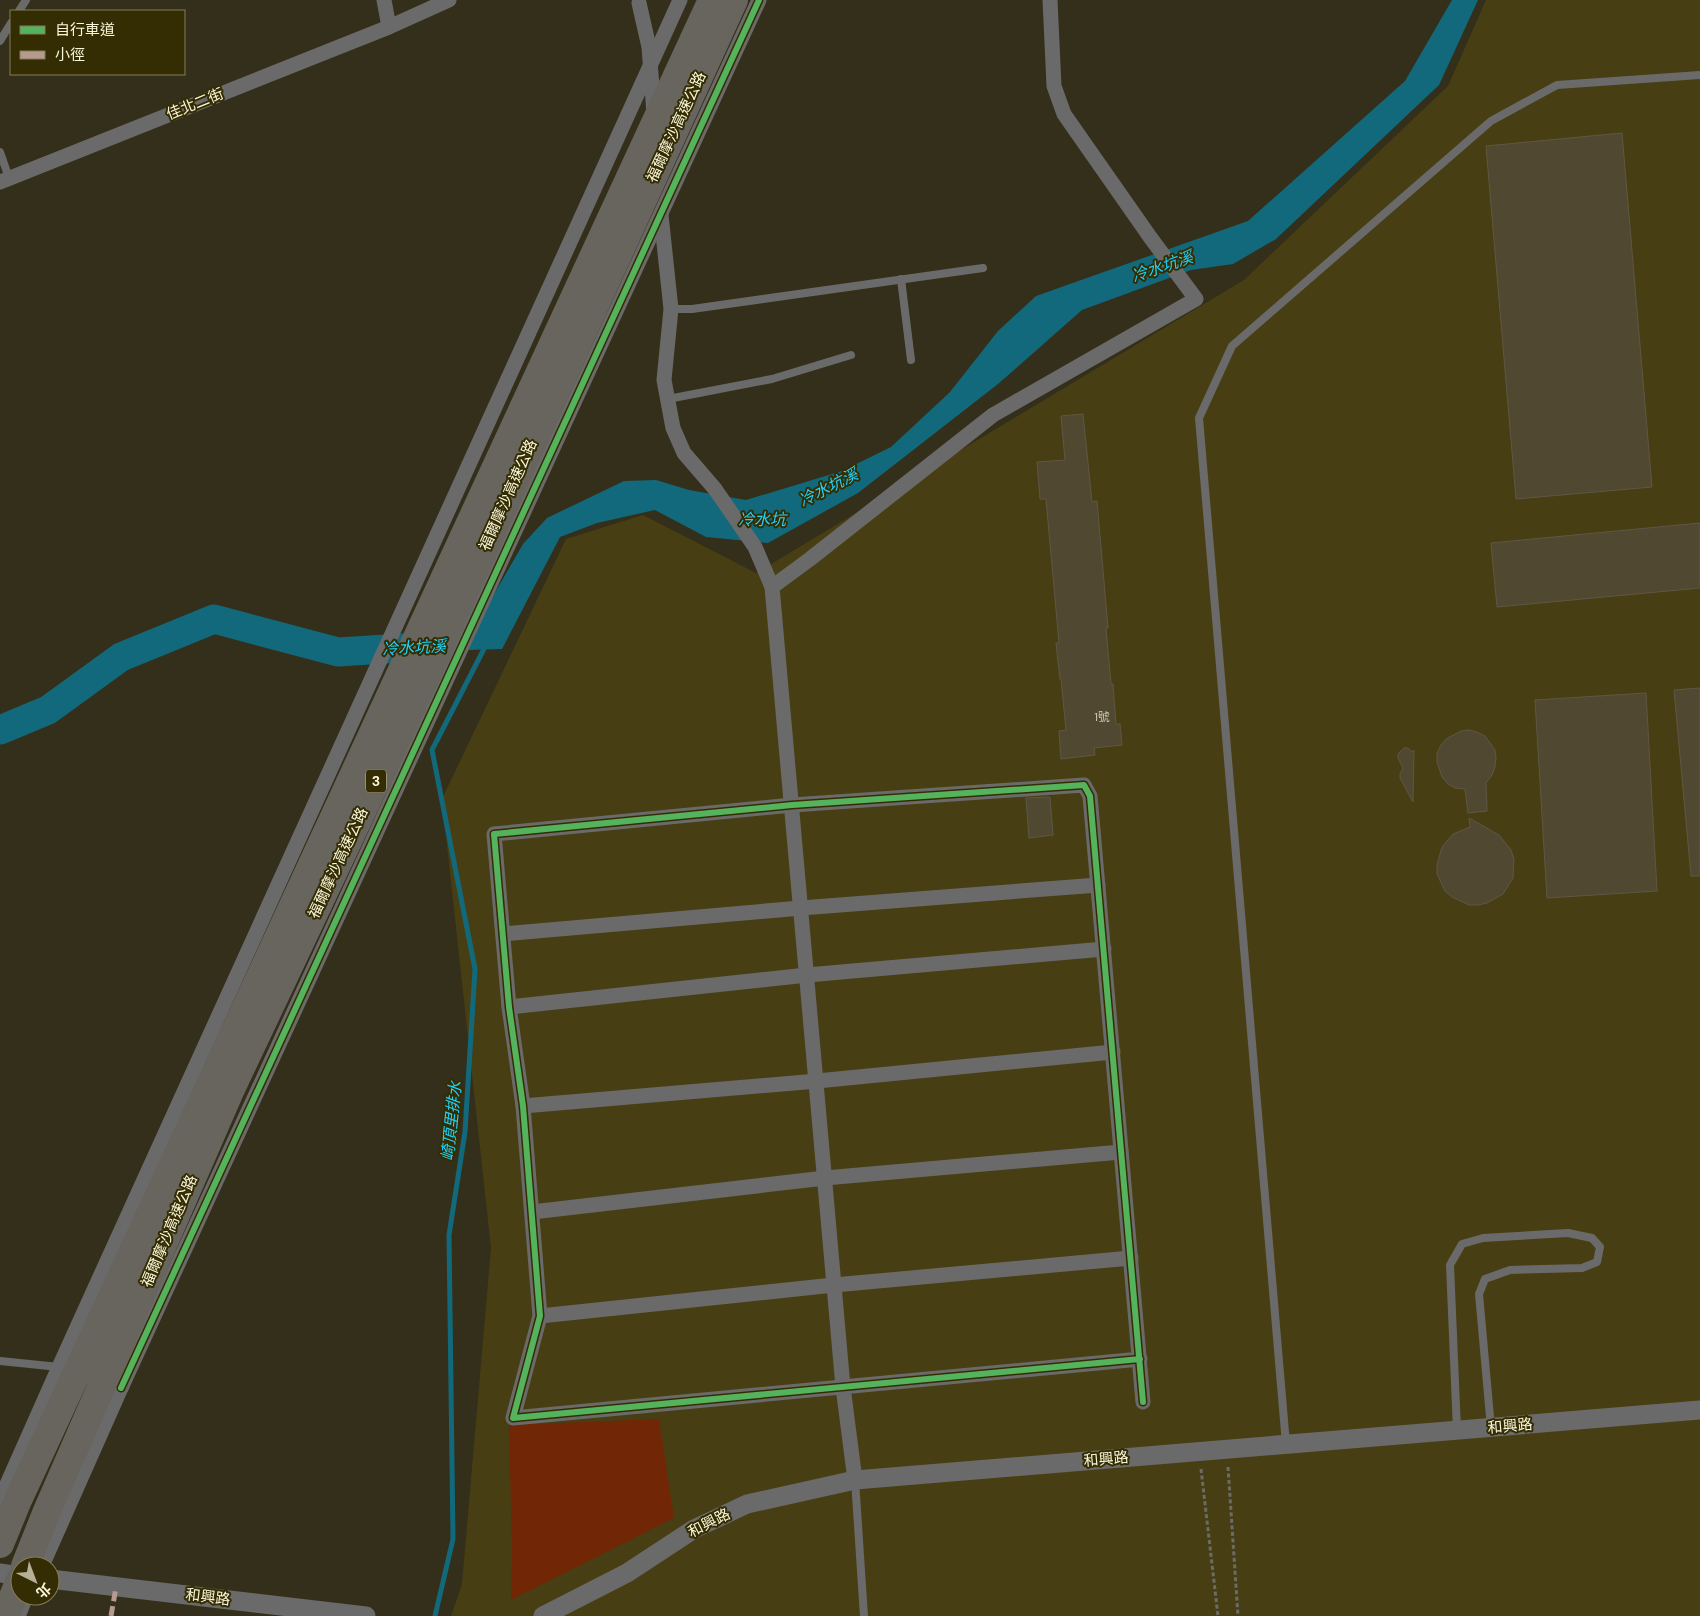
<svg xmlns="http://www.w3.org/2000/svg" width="1700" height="1616" font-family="'DM Sans','Noto Sans TC',sans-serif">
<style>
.built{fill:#473f13}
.green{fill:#712705}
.water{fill:#12697c}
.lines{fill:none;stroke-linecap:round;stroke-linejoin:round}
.stream{stroke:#12697c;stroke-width:5}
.river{stroke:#12697c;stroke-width:29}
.building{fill:#514831;stroke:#5f5744}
.path{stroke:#6c6b65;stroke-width:3;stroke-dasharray:4 2.5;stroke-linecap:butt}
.service{stroke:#6b6a6a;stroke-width:8}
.minor{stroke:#6b6a6a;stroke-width:15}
.tertiary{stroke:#6b6a6a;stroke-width:19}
.motorway{stroke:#67655d;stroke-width:28}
.motorway-bridge{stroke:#67655d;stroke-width:28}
.quiet{stroke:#b69a8f;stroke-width:5;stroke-dasharray:10 5;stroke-linecap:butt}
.cycleway-casing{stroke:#342d03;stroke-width:9}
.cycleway{stroke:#56b35d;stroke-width:6}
.labels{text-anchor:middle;stroke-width:4;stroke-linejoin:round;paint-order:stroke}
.number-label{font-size:12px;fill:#d0cab0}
.shield{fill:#342d03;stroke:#bfba9a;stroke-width:1}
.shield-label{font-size:14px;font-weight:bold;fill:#faf6da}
.street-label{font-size:15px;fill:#faf6da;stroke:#342d03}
.water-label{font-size:16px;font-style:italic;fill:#21d2fb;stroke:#342d03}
</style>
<rect width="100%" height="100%" fill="#342f1a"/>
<path class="built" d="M1486,0H1700V1616H451L462,1584L491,1248L442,799L566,539L643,515L756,573L1244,280L1448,86Z"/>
<path class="green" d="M659,1419L674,1518L511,1600L512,1551L509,1425Z"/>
<path class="water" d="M1452,0H1478L1439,85L1276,239L1233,264L1191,270L1082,310L998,384L858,493L768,543L706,537L655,510L597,523L560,537L502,649L467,650L474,629L523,544L547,518L624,481L656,480L689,490L746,500L842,471L891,447L950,392L998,331L1036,296L1248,221L1405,81Z"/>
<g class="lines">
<path class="stream" d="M435,1616L453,1539L449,1235L465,1132L475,969L432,750L486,645"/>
<path class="river" d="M0,730L48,710L121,657L214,619L338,652L435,646"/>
</g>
<g class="building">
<path d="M1622,133L1652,487L1516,499L1486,146Z"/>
<path d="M1083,414L1092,502L1097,501L1108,628H1106L1111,684H1113L1116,724H1120L1122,745L1094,748L1095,755L1061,759L1059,731L1066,730L1061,679H1060L1056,643H1059L1046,499H1040L1037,462L1065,460L1061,416Z"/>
<path d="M1700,523V588L1497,607L1491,543Z"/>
<path d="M1700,688V876H1691L1674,690Z"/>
<path d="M1646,693L1657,891L1547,898L1535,700Z"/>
<path d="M1469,730L1477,732L1485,736L1495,750L1496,758L1495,767L1492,775L1486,783L1487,811L1468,813L1465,789L1455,788L1448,784L1442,777L1437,762V753L1441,745L1446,739L1461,731Z"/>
<path d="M1404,748H1408L1412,752L1414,750L1413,802L1400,778V774L1403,768L1398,758V754Z"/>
<path d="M1050,797L1053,835L1029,838L1026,798Z"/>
<path d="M1469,818L1499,835L1511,850L1514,859L1513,878L1503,894L1487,903L1478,905H1469L1452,897L1445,891L1437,874V865L1442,847L1453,834L1470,827Z"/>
</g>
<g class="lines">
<g class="path">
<path d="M1228,1467L1238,1616"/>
<path d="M1201,1469L1218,1616"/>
</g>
<g class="service">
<path d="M19,11L26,0"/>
<path d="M0,41L11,23"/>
<path d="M0,152L9,178"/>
<path d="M901,279L911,360"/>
<path d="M671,309H692L983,268"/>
<path d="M668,399L772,379L851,355"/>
<path d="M0,1361L59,1367"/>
<path d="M1457,1430L1450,1265L1462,1244L1483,1238L1568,1233L1592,1238L1600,1247L1597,1262L1582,1268L1510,1270L1485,1279L1479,1294L1491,1428"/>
<path d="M1286,1444L1199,418L1232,346L1491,121L1557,85L1700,75"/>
<path d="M855,1480L864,1616"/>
<path d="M22,1616L30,1596"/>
</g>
<g class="minor">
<path d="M384,0L389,27"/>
<path d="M639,3L649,47L654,114"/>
<path d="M0,182L389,27L449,0"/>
<path d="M661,215L671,309L664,380L673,428L684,453L715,489L755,547L772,587L843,1387L855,1480"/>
<path d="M772,587L810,559L993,415L1196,299L1150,237L1064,114L1054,86L1050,0"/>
<path d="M503,934L801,908L1098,885"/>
<path d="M509,1007L807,975L1104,949"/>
<path d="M523,1106L817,1081L1113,1052"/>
<path d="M532,1212L825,1178L1121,1152"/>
<path d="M540,1316L834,1285L1131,1258"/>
<path d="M1140,1359L513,1418L540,1316L523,1106L509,1007L494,834L792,805L1084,785L1090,796C1108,998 1126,1200 1143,1402"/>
<path d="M59,1367L680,0"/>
<path d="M121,1388L759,0"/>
<path d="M0,1500L59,1367L121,1388L42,1566"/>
</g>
<g class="tertiary">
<path d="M0,1573L20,1576"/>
<path d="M50,1579L366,1616"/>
<path d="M543,1616L627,1573L694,1529L747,1504L855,1480L1700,1410"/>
</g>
<path class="motorway" d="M5,1616L20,1580"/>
<g class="motorway-bridge">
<path d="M0,1544L18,1500L712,0"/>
<path d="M25,1566L47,1511L231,1089L428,672L734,0"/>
</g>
<path class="quiet" d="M111,1616L116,1587"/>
<defs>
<g id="cycleway">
<path d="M1140,1359L513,1418L540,1316L523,1106L509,1007L494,834L792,805L1084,785L1090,796C1108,998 1126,1200 1143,1402"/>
<path d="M121,1388L759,0"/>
</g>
</defs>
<use href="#cycleway" class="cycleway-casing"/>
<use href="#cycleway" class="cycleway"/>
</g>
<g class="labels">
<g class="number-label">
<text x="1102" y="721">1號</text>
</g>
<rect class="shield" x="366" y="769.5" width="20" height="23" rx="4"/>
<g class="shield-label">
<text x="376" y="786">3</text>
</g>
<g class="street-label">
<text transform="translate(195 104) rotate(-22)" y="5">佳北二街</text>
<text transform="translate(676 127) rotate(-65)" y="5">福爾摩沙高速公路</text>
<text transform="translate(508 495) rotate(-66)" y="5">福爾摩沙高速公路</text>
<text transform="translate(338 863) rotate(-65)" y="5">福爾摩沙高速公路</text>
<text transform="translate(169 1231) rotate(-67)" y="5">福爾摩沙高速公路</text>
<text transform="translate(1510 1426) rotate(-5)" y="5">和興路</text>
<text transform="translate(1106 1459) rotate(-5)" y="5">和興路</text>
<text transform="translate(709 1523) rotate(-27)" y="5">和興路</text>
<text transform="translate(208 1597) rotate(7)" y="5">和興路</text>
</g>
<g class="water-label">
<text transform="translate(1162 266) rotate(-19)" y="6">冷水坑溪</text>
<text transform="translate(828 487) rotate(-27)" y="6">冷水坑溪</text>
<text x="762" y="525">冷水坑</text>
<text transform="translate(414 647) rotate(-3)" y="6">冷水坑溪</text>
<text transform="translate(451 1121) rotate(-84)" y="6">崎頂里排水</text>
</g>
</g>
<rect x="10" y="10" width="175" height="65" fill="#342d03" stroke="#837d59"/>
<rect x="20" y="26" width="25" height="8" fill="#56b35d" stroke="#837d59"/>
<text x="55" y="35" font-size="15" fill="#faf6da">自行車道</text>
<rect x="20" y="51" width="25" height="8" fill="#b69a8f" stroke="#837d59"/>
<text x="55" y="60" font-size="15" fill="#faf6da">小徑</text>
<g transform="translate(35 1581) rotate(138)"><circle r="24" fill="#342d03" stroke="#837d59"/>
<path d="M0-4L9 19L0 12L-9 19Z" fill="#b5b097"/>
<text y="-8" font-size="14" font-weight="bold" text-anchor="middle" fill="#faf6da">北</text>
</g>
</svg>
